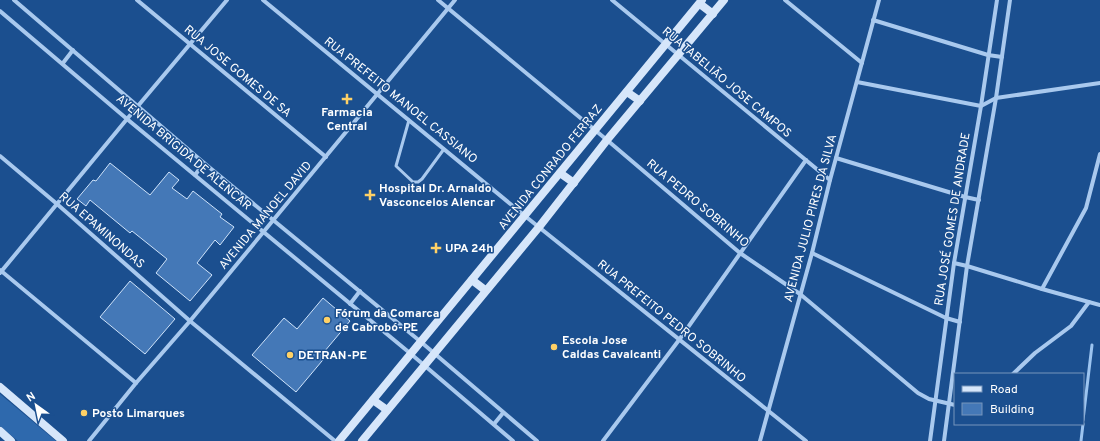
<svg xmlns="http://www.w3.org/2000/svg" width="1100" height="441" font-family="Overpass,sans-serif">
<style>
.green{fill:#2e69ad}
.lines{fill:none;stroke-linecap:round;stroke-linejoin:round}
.stream{stroke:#9cc4f0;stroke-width:3}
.building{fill:#4478b7;stroke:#cfe3fa}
.lane{stroke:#a9c9ee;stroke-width:3}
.street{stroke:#a9c9ee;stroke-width:4}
.secondary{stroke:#d6e6fa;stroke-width:8}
.poi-dot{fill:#ffd166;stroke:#1b4f8f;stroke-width:1.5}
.labels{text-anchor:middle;stroke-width:3;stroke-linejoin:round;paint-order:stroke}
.street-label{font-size:12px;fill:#fff;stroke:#1b4f8f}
.poi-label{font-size:12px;font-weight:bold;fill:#fff;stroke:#1b4f8f;text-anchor:start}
</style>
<rect width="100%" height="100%" fill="#1b4f8f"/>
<path class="green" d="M0,394L56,441H18L0,426Z"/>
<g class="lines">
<g class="stream">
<path d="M1083,420L1092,345"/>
<path d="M1081,441L1083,424"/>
</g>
</g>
<g class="building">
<path d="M110,163L150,195L169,172L179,180L172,188L187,199L193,191L222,214L220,217L234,227L220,245L215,240L197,263L212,275L190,301L156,273L167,259L132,231L130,233L90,200L86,206L77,199L93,180L96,181Z"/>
<path d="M130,281L175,319L145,354L100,317Z"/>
<path d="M323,298L350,321L324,352L327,355L296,392L252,355L284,318L297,329Z"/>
</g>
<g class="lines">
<path class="lane" d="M409,120L396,166L413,182H418L422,179L444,149"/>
<g class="street">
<path d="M14,0L204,163L421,342L537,441"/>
<path d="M137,0L326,157"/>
<path d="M263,0L525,216L806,441"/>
<path d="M438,0L607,140L740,253L800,294L918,393L929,399L955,405"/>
<path d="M612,0L830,180"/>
<path d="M785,0L862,63"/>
<path d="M0,11L127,119L411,354L513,441"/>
<path d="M873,20L988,55L1002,57"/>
<path d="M63,63L73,50"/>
<path d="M857,82L981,106L996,98L1100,83"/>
<path d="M0,156L57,204L190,321L335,441"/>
<path d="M836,158L965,197L979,200"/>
<path d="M195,175L204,163"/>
<path d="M812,253L946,318L960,322"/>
<path d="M954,263L967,266L1042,289L1100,305"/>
<path d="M0,270L136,383"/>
<path d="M0,273L127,119L227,0"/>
<path d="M1042,289L1086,208L1100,154"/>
<path d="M350,304L360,291"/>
<path d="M1013,374L1035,353L1071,326L1089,302"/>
<path d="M494,424L503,413"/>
<path d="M89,441L136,383L190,321L455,0"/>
<path d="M603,441L679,340L806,160"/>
<path d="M760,441L812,253L830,180L879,0"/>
<path d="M930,441L954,263L981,106L997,0"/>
<path d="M944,441L967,266L996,98L1010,0"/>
</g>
<g class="secondary">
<path d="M700,4L713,14"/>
<path d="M627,92L640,101"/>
<path d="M560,173L574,183"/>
<path d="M472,280L485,290"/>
<path d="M0,387L63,441"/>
<path d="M373,400L387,410"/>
<path d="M0,431L11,441"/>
<path d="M339,441L702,0"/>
<path d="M362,441L539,227L607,140L724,0"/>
</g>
</g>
<g class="poi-dot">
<path d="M345 93h4v4h4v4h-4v4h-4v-4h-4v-4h4z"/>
<path d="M368 189h4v4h4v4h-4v4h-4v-4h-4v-4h4z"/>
<path d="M434 242h4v4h4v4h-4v4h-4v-4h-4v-4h4z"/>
<circle cx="327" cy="320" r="4"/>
<circle cx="554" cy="347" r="4"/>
<circle cx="290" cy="355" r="4"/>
<circle cx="84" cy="413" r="4"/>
</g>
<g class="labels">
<g class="street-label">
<text transform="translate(238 71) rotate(40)" y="4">RUA JOSE GOMES DE SA</text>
<text transform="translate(727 82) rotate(40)" y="4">RUA TABELIÃO JOSE CAMPOS</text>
<text transform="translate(401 100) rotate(39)" y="4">RUA PREFEITO MANOEL CASSIANO</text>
<text transform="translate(184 152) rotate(40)" y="4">AVENIDA BRIGIDA DE ALENCAR</text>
<text transform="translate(550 167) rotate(-51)" y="4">AVENIDA CONRADO FERRAZ</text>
<text transform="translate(698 203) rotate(40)" y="4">RUA PEDRO SOBRINHO</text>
<text transform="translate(265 215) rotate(-50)" y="4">AVENIDA MANOEL DAVID</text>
<text transform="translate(810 218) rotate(-75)" y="4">AVENIDA JULIO PIRES DA SILVA</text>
<text transform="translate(952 219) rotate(-81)" y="4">RUA JOSÉ GOMES DE ANDRADE</text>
<text transform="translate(102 230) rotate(41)" y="4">RUA EPAMINONDAS</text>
<text transform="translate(672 321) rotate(39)" y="4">RUA PREFEITO PEDRO SOBRINHO</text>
</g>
<g class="poi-label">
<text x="347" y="116" text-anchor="middle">Farmacia<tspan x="347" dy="14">Central</tspan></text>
<text x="379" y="192">Hospital Dr. Arnaldo<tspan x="379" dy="14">Vasconcelos Alencar</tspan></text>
<text x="445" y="252">UPA 24h</text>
<text x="335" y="317">Fórum da Comarca<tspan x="335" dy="14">de Cabrobó-PE</tspan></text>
<text x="562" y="344">Escola Jose<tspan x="562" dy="14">Caldas Cavalcanti</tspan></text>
<text x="298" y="359">DETRAN-PE</text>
<text x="92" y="417">Posto Limarques</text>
</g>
</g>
<rect x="954" y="373" width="130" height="52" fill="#1b4f8f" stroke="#7695bc"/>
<rect x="962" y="386" width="20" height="6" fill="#d6e6fa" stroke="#7695bc"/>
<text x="990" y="393" font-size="12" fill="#ffffff">Road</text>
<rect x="962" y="403" width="20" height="12" fill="#4478b7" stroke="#7695bc"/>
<text x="990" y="413" font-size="12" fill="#ffffff">Building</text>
<g transform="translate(36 405) rotate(327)" stroke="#1b4f8f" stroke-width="3" paint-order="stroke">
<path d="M0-3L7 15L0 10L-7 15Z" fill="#ffffff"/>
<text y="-6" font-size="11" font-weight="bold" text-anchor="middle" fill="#ffffff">N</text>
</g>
</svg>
